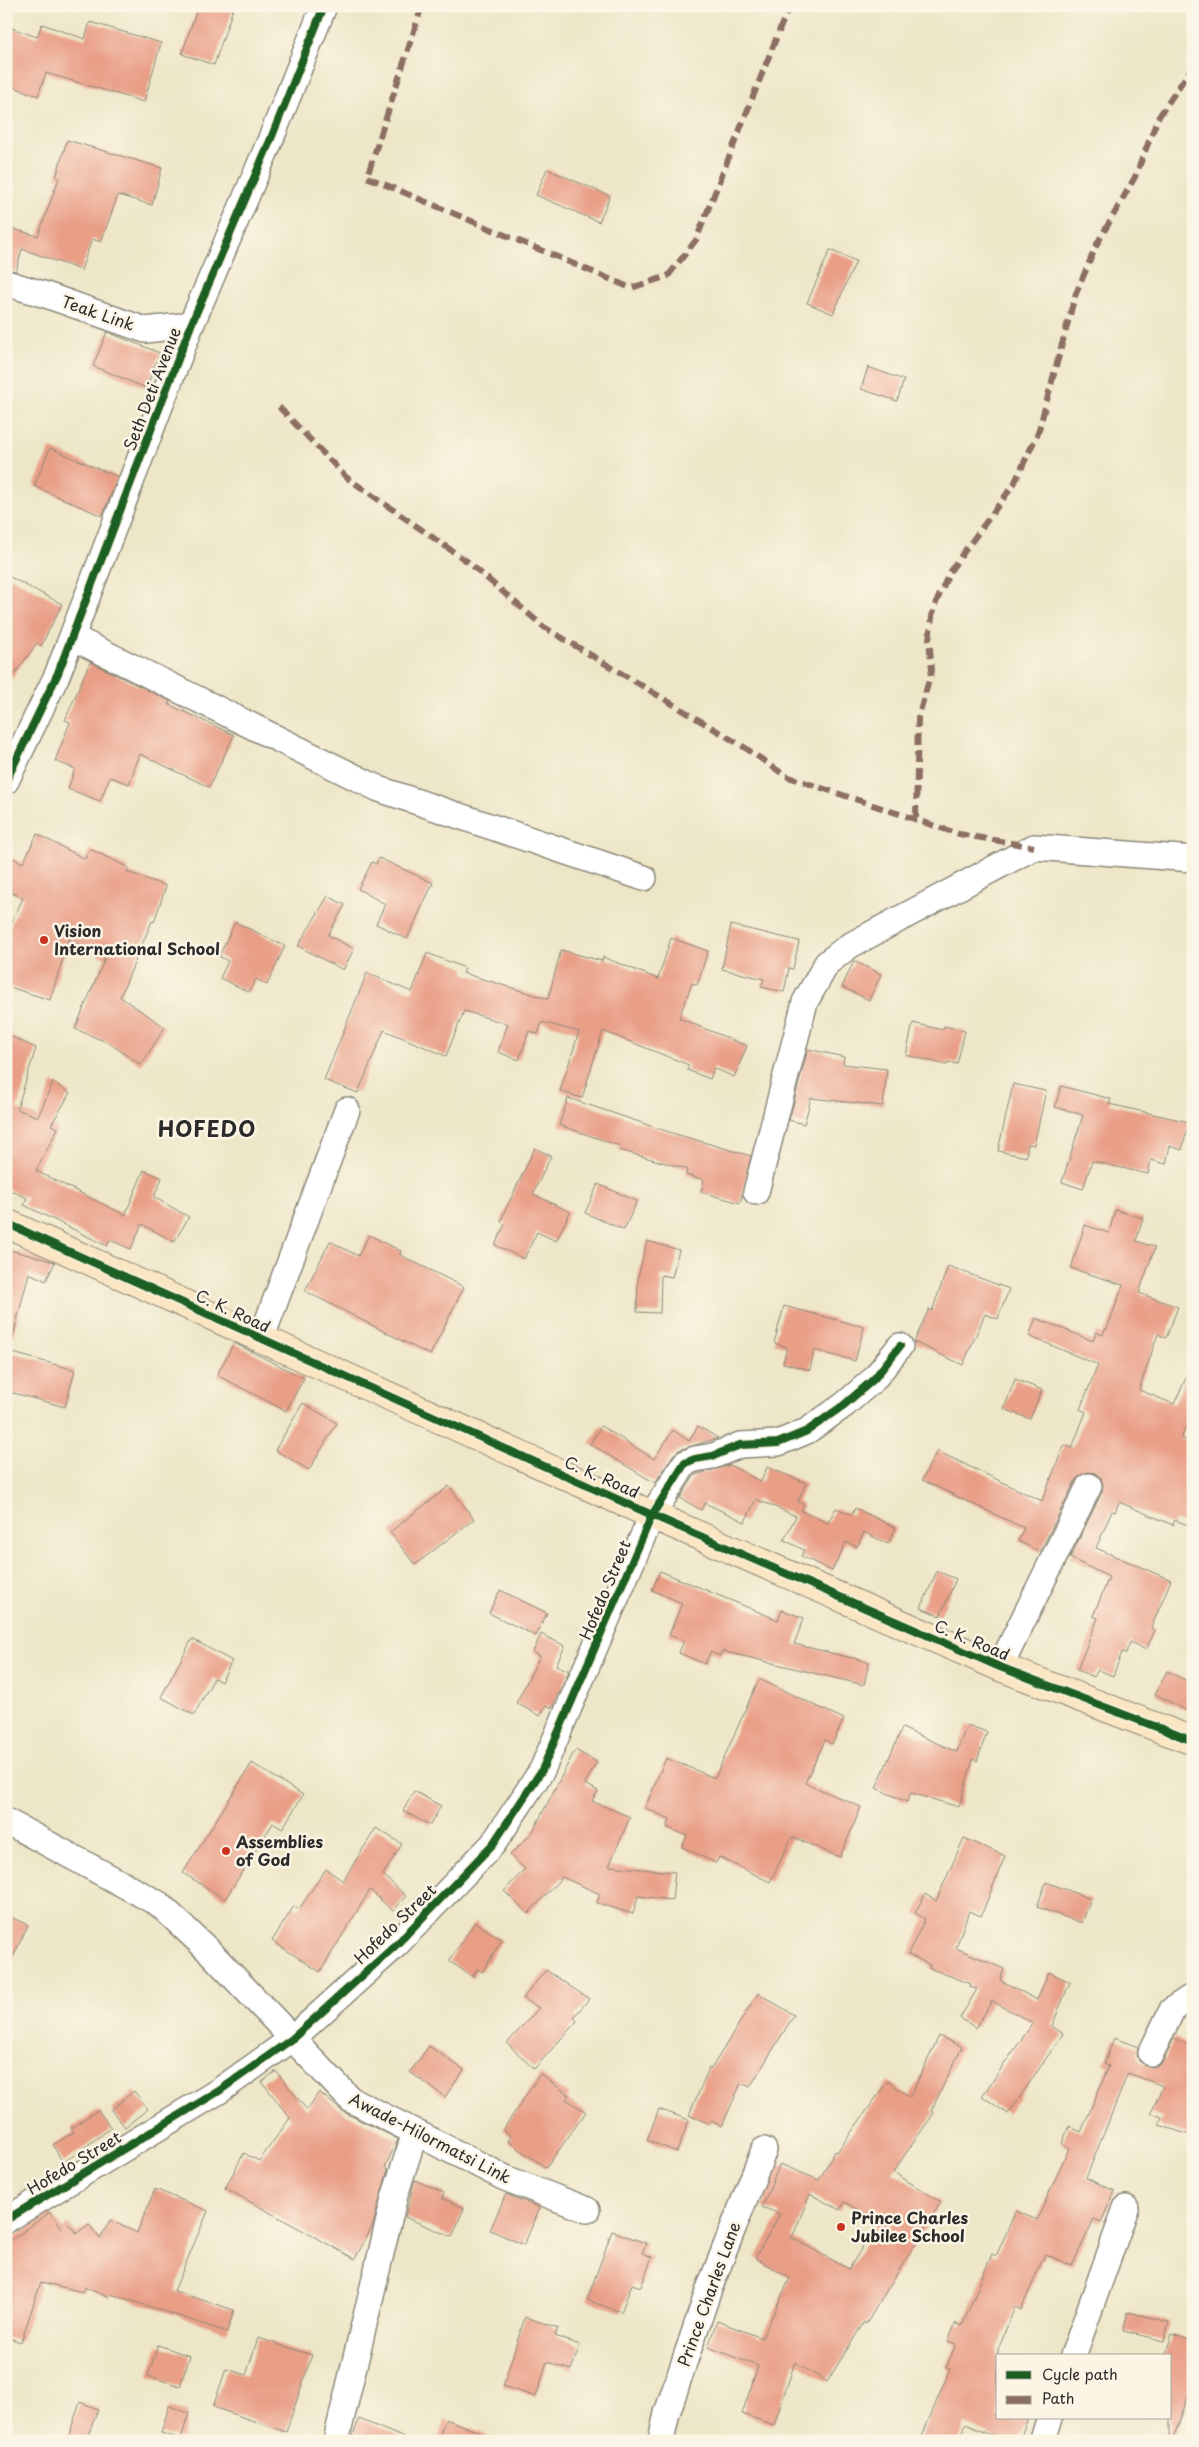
<svg xmlns="http://www.w3.org/2000/svg" width="1199" height="2447" font-family="'Playpen Sans',sans-serif">
<style>
.building{fill:#e99e86;fill-rule:evenodd}
.lines{fill:none;stroke-linecap:round;stroke-linejoin:round}
.street-casing{stroke:#8c8879;stroke-width:28}
.secondary-casing{stroke:#8c8879;stroke-width:30}
.street{stroke:#fff;stroke-width:25}
.secondary{stroke:#fbe6c4;stroke-width:28}
.quiet{stroke:#8d6e63;stroke-width:6;stroke-dasharray:12 6;stroke-linecap:butt}
.cycleway-casing{stroke:#fcf5e5;stroke-width:11}
.cycleway{stroke:#1b5e20;stroke-width:8}
.poi-dot{fill:#c8321e;stroke:#fcf5e5;stroke-width:2}
.labels{text-anchor:middle;stroke-width:5;stroke-linejoin:round;paint-order:stroke}
.street-label{font-size:16px;fill:#2b2b2b;stroke:#fcf5e5}
.poi-label{font-size:16px;font-weight:bold;fill:#2b2b2b;stroke:#fcf5e5;text-anchor:start}
.district-label{font-size:21px;font-weight:bold;letter-spacing:1px;fill:#2b2b2b;stroke:#fcf5e5}
</style>
<rect width="100%" height="100%" fill="#fcf5e5"/>
<filter id="ink" filterUnits="userSpaceOnUse"><feTurbulence type="fractalNoise" baseFrequency=".02" numOctaves="2"/><feDisplacementMap in="SourceGraphic" scale="10" xChannelSelector="R" yChannelSelector="G"/><feConvolveMatrix kernelMatrix="1 2 1 2 8 2 1 2 1" color-interpolation-filters="sRGB"/></filter>
<filter id="wash" filterUnits="userSpaceOnUse"><feTurbulence type="fractalNoise" baseFrequency=".0096" numOctaves="4" result="noise"/><feDisplacementMap in="SourceGraphic" scale="20" xChannelSelector="R" yChannelSelector="G"/><feGaussianBlur stdDeviation="1.12" result="paint"/><feColorMatrix in="noise" values="0 0 0 0 0 0 0 0 0 0 0 0 0 0 0 0 0 1.4 0 .05"/><feComposite in="paint" operator="in"/></filter>
<g filter="url(#wash)">
<rect width="100%" height="100%" fill="#ede6c7"/>
<g id="blocks">
<g class="building">
<path d="M198,6H234L214,65L182,54Z"/>
<path d="M90,22L161,43L144,102L46,73L38,96L6,84V26L37,37L42,24L85,39Z"/>
<path d="M67,140L162,168L152,205L118,195L101,242L92,239L81,270L22,249L16,271L6,269V227L38,236L59,178L56,177Z"/>
<path d="M547,169L610,196L599,222L536,195Z"/>
<path d="M830,250L856,261L833,314L807,303Z"/>
<path d="M107,332L160,353L146,388L93,366Z"/>
<path d="M868,367L904,380L897,401L861,389Z"/>
<path d="M50,448L118,477L102,516L34,486Z"/>
<path d="M6,575L62,604L41,646L37,643L6,686Z"/>
<path d="M90,662L170,701L168,704L234,735L209,787L140,754L129,784L110,777L100,801L68,789L75,769L55,761L70,722L65,720Z"/>
<path d="M37,834L85,859L90,849L129,868L127,872L166,886L154,922L152,921L120,997L165,1027L141,1065L109,1043L75,1029L105,958L69,939L50,1000L6,986V934L23,898L6,890V855L23,863Z"/>
<path d="M379,858L433,883L407,939L376,924L385,904L358,889L372,862L376,864Z"/>
<path d="M328,896L345,905L328,935L354,949L343,970L298,946Z"/>
<path d="M235,922L285,946L267,985L256,979L249,992L220,978L228,961L219,956Z"/>
<path d="M731,925L799,941L793,969L789,968L784,992L761,987L764,979L722,969Z"/>
<path d="M671,938L708,951L697,985L692,983L679,1018L747,1046L734,1077L714,1068L710,1079L687,1070L689,1065L603,1031L582,1098L560,1091L579,1032L542,1022L538,1034L529,1031L519,1060L498,1052L508,1024L464,1011L446,1056L384,1030L358,1093L324,1080L367,973L412,992L427,953L465,968L463,973L548,999L561,950L602,961L603,957L658,979Z"/>
<path d="M854,961L881,974L869,1000L842,987Z"/>
<path d="M913,1023L943,1030L944,1026L965,1031L957,1064L948,1062L947,1065L906,1055Z"/>
<path d="M6,1034L36,1048L17,1109L38,1117L53,1082L70,1093L51,1125L58,1128L36,1171L125,1215L144,1170L162,1178L154,1197L189,1217L174,1242L142,1224L131,1249L110,1240L107,1246L24,1205L27,1198L6,1188Z"/>
<path d="M808,1049L844,1057L843,1064L887,1069L883,1106L811,1098L804,1124L789,1120Z"/>
<path d="M1013,1084L1046,1091L1034,1145L1028,1144L1026,1157L998,1151Z"/>
<path d="M1061,1086L1111,1099L1109,1104L1189,1122L1182,1150L1170,1146L1166,1164L1151,1160L1148,1174L1092,1161L1083,1189L1062,1182L1083,1115L1055,1107Z"/>
<path d="M568,1098L672,1133L751,1156L740,1203L701,1192L704,1180L686,1175L687,1169L619,1150L620,1146L559,1125Z"/>
<path d="M535,1148L551,1156L533,1194L570,1212L556,1241L537,1232L524,1259L495,1245L505,1224L501,1222L503,1215Z"/>
<path d="M598,1184L637,1201L624,1230L585,1213Z"/>
<path d="M1115,1210L1143,1218L1136,1241L1155,1247L1139,1293L1178,1307L1166,1338L1158,1334L1139,1390L1174,1404L1193,1363V1414L1181,1438L1193,1445V1527L1175,1520L1173,1525L1119,1502L1115,1512L1112,1511L1096,1548L1171,1580L1151,1628L1155,1630L1146,1650L1130,1642L1126,1653L1122,1652L1113,1676L1098,1670L1094,1677L1077,1670L1098,1618L1093,1616L1109,1577L1070,1558L1102,1492L1103,1485L1101,1478L1095,1473L1088,1472L1076,1479L1040,1552L1018,1541L1024,1528L922,1480L937,1451L1042,1501L1064,1445L1072,1448L1086,1412L1080,1409L1098,1365L1029,1336L1036,1318L1093,1341L1096,1332L1103,1335L1105,1329H1107L1123,1285L1071,1268L1085,1225L1109,1233Z"/>
<path d="M369,1235L401,1251L400,1255L464,1287L430,1355L305,1291L330,1241L358,1256Z"/>
<path d="M647,1241L679,1250L672,1277L661,1275L660,1313L637,1312L638,1277Z"/>
<path d="M6,1249L55,1262L46,1281L29,1273L13,1336L6,1335Z"/>
<path d="M948,1266L1009,1289L998,1319L985,1314L963,1365L914,1342L929,1309L932,1311Z"/>
<path d="M784,1306L864,1327L855,1361L814,1350L810,1370L783,1363L787,1347L774,1343Z"/>
<path d="M234,1343L304,1378L286,1411L217,1375Z"/>
<path d="M6,1351L75,1370L65,1407L6,1391Z"/>
<path d="M1015,1379L1042,1390L1030,1419L1004,1409Z"/>
<path d="M303,1403L337,1423L309,1470L275,1450Z"/>
<path d="M601,1426L654,1459L673,1430L689,1441L698,1426L718,1438L679,1450L673,1455L655,1483L590,1444Z"/>
<path d="M730,1465L761,1482L767,1467L806,1483L798,1502L804,1505L801,1511L828,1523L836,1508L852,1515L855,1508L896,1528L888,1544L864,1532L857,1547L846,1542L832,1571L801,1556L804,1550L784,1540L796,1516L756,1499L745,1522L705,1503L701,1510L680,1498L695,1475Z"/>
<path d="M449,1486L474,1519L415,1565L390,1532Z"/>
<path d="M660,1571L778,1620L782,1610L804,1618L794,1644L869,1662L864,1685L722,1651L720,1656L710,1652L705,1664L679,1653L684,1641L669,1635L682,1603L652,1590Z"/>
<path d="M937,1571L956,1579L940,1616L921,1608Z"/>
<path d="M500,1590L547,1613L536,1636L489,1613Z"/>
<path d="M541,1634L565,1646L556,1665L569,1671L552,1708L546,1705L540,1716L516,1703L540,1656L533,1652Z"/>
<path d="M192,1639L232,1661L221,1682L214,1678L194,1715L161,1697Z"/>
<path d="M1167,1671L1193,1684V1714L1155,1694Z"/>
<path d="M759,1679L844,1719L832,1744L825,1740L805,1783L861,1807L840,1857L792,1837L770,1882L719,1857L716,1863L682,1847L687,1836L667,1827L670,1819L645,1808L666,1758L715,1778Z"/>
<path d="M967,1725L987,1732L977,1761L973,1759L959,1807L911,1793L907,1802L876,1788L902,1728L957,1752Z"/>
<path d="M575,1750L597,1762L585,1784L598,1791L592,1801L630,1817L609,1866L675,1872L672,1900L638,1896L633,1914L597,1903L600,1894L562,1877L528,1914L504,1891L525,1869L510,1855L532,1833Z"/>
<path d="M252,1763L303,1795L282,1829L273,1823L225,1899L183,1873Z"/>
<path d="M414,1791L441,1806L430,1825L403,1811Z"/>
<path d="M376,1828L402,1844L383,1875L406,1896L393,1911L370,1890L320,1972L272,1941L294,1906L299,1909L326,1869L343,1881Z"/>
<path d="M964,1838L1005,1856L981,1916L969,1911L956,1948L1004,1969L1000,1980L1037,2000L1049,1972L1070,1982L1052,2026L1063,2034L1008,2114L982,2096L1033,2023L992,2001L976,2028L960,2018L977,1989L970,1987L971,1984L929,1968L930,1965L908,1954L925,1919L915,1913L925,1894L936,1901Z"/>
<path d="M1046,1882L1091,1899L1082,1923L1037,1907Z"/>
<path d="M6,1915L28,1925L6,1972Z"/>
<path d="M475,1922L502,1940L482,1972L477,1969L473,1977L449,1961Z"/>
<path d="M546,1970L589,1999L574,2017L577,2021L534,2069L507,2043L539,2008L523,1998Z"/>
<path d="M758,1993L794,2015L750,2087L741,2083L722,2126L711,2121L710,2124L689,2115L709,2068L711,2069Z"/>
<path d="M939,2036L962,2047L931,2111L934,2113L893,2172L941,2202L866,2324L864,2322L827,2382L795,2362L774,2425L742,2414L758,2366L708,2347L717,2321L762,2338L790,2278L755,2258L780,2214L762,2207L780,2164L819,2180L835,2151L837,2152L888,2081L910,2097ZM810,2194L840,2210L844,2202L878,2221L849,2269L792,2238Z"/>
<path d="M1114,2038L1138,2047L1137,2054L1139,2061L1152,2067L1159,2065L1164,2060L1174,2038L1193,2047V2136L1159,2125L1162,2117L1151,2113L1163,2086L1128,2073L1086,2178L1115,2191L1101,2222L1094,2219L1072,2266L1045,2254L1021,2310L1015,2307L998,2349V2418H1028L1019,2441H1005L965,2424L959,2441H920L950,2369L946,2368L956,2344L948,2341L956,2323L962,2326L992,2254L996,2256L1016,2211L1037,2220L1069,2148L1062,2144L1069,2126L1081,2132L1109,2066L1104,2064Z"/>
<path d="M429,2046L464,2070L445,2097L410,2072Z"/>
<path d="M276,2071L307,2110L319,2092L343,2112L398,2139L385,2167L388,2169L373,2225L355,2259L225,2188L244,2153L259,2161L290,2118L262,2082Z"/>
<path d="M540,2074L569,2095L566,2099L586,2112L546,2168L508,2141L511,2136L503,2130Z"/>
<path d="M134,2091L148,2109L125,2127L111,2110Z"/>
<path d="M659,2109L689,2120L677,2152L647,2140Z"/>
<path d="M98,2110L111,2128L63,2163L53,2145L74,2132L71,2128Z"/>
<path d="M415,2180L444,2193L442,2198L464,2208L452,2237L405,2217Z"/>
<path d="M155,2189L208,2211L174,2291L234,2310L227,2332L111,2294L110,2298L84,2287L83,2292L41,2282L21,2342L6,2337V2244L50,2212L63,2229L68,2224L77,2233L89,2224L100,2239L110,2220L137,2233Z"/>
<path d="M506,2194L540,2208L524,2245L490,2230Z"/>
<path d="M612,2231L646,2243L642,2253L652,2257L641,2287L632,2284L621,2312L587,2300Z"/>
<path d="M1128,2312L1169,2322L1164,2341L1123,2331Z"/>
<path d="M525,2317L558,2328L555,2336L580,2345L571,2370L547,2362L536,2397L503,2386Z"/>
<path d="M1172,2334L1193,2341V2383L1173,2439L1170,2438V2356H1165Z"/>
<path d="M258,2338L312,2355L286,2432L213,2407L226,2369L246,2375Z"/>
<path d="M158,2345L190,2356L180,2386L148,2376Z"/>
<path d="M80,2402L98,2409L86,2441H67Z"/>
<path d="M169,2406L189,2413L181,2439L161,2433Z"/>
<path d="M359,2419L409,2440V2441H351Z"/>
<path d="M446,2419L498,2440V2441H437Z"/>
</g>
</g>
</g>
<g filter="url(#ink)">
<use href="#blocks" fill-opacity="0" stroke="#8c8879" stroke-width="1"/>
<g class="lines">
<defs>
<g id="street">
<path d="M6,283L46,295L145,330L191,325"/>
<path d="M72,637L379,789L644,878"/>
<path d="M6,781L58,673L191,325L270,141L324,6"/>
<path d="M756,1192L805,1002L827,963L849,946L1034,847L1193,859"/>
<path d="M261,1339L347,1110"/>
<path d="M1000,1667L1089,1486"/>
<path d="M6,1821L159,1904L210,1952L350,2099L505,2178L587,2210"/>
<path d="M1151,2053L1172,2010L1190,1998H1193"/>
<path d="M6,2220L219,2091L292,2039L396,1945L493,1844L542,1770L652,1515L685,1463L695,1459L713,1456L740,1445L778,1443L807,1431L844,1405L874,1379L900,1346"/>
<path d="M1073,2356L1126,2208"/>
<path d="M336,2441L395,2195L411,2145L418,2134"/>
<path d="M661,2441L667,2413L709,2289L764,2150"/>
<path d="M1042,2441L1050,2418"/>
</g>
<path id="secondary" d="M6,1223L652,1515L1000,1667L1193,1741"/>
</defs>
<use href="#street" class="street-casing"/>
<use href="#secondary" class="secondary-casing"/>
<use href="#street" class="street"/>
<use href="#secondary" class="secondary"/>
<g class="quiet">
<path d="M422,6L367,177L631,288L668,276L696,240L789,6"/>
<path d="M279,407L346,477L468,562L544,627L744,747L786,776L959,834L1034,847"/>
<path d="M916,818L918,718L932,670L929,639L933,610L950,571L1014,484L1038,433L1075,296L1097,244L1135,177L1158,118L1193,66"/>
</g>
<defs>
<g id="cycleway">
<path d="M6,781L58,673L191,325L270,141L324,6"/>
<path d="M6,1223L652,1515L1000,1667L1193,1741"/>
<path d="M6,2220L219,2091L292,2039L396,1945L493,1844L542,1770L652,1515L685,1463L695,1459L713,1456L740,1445L778,1443L807,1431L844,1405L874,1379L900,1346"/>
</g>
</defs>
<use href="#cycleway" class="cycleway-casing"/>
<use href="#cycleway" class="cycleway"/>
</g>
</g>
<g class="poi-dot">
<circle cx="44" cy="940" r="5"/>
<circle cx="226" cy="1851" r="5"/>
<circle cx="841" cy="2227" r="5"/>
</g>
<g class="labels">
<g class="street-label">
<text transform="translate(98 313) rotate(19)" y="6">Teak Link</text>
<text transform="translate(152 389) rotate(-69)" y="6">Seth Deti Avenue</text>
<text transform="translate(233 1311) rotate(25)" y="6">C. K. Road</text>
<text transform="translate(602 1477) rotate(24)" y="6">C. K. Road</text>
<text transform="translate(605 1590) rotate(-67)" y="6">Hofedo Street</text>
<text transform="translate(972 1640) rotate(23)" y="6">C. K. Road</text>
<text transform="translate(395 1924) rotate(-44)" y="6">Hofedo Street</text>
<text transform="translate(430 2138) rotate(27)" y="6">Awade-Hilormatsi Link</text>
<text transform="translate(74 2163) rotate(-31)" y="6">Hofedo Street</text>
<text transform="translate(709 2294) rotate(-70)" y="6">Prince Charles Lane</text>
</g>
<g class="poi-label">
<text x="54" y="937">Vision<tspan x="54" dy="18">International School</tspan></text>
<text x="236" y="1848">Assemblies<tspan x="236" dy="18">of God</tspan></text>
<text x="851" y="2224">Prince Charles<tspan x="851" dy="18">Jubilee School</tspan></text>
</g>
<g class="district-label">
<text x="207" y="1137">HOFEDO</text>
</g>
</g>
<rect width="1199" height="2447" fill="none" stroke="#fcf5e5" stroke-width="25"/>
<rect x="996" y="2354" width="175" height="65" fill="#fcf5e5" stroke="#a8a49b"/>
<rect x="1006" y="2371" width="25" height="8" fill="#1b5e20" stroke="#a8a49b"/>
<text x="1042" y="2380" font-size="15" fill="#2b2b2b">Cycle path</text>
<rect x="1006" y="2396" width="25" height="8" fill="#8d6e63" stroke="#a8a49b"/>
<text x="1042" y="2404" font-size="15" fill="#2b2b2b">Path</text>
</svg>
